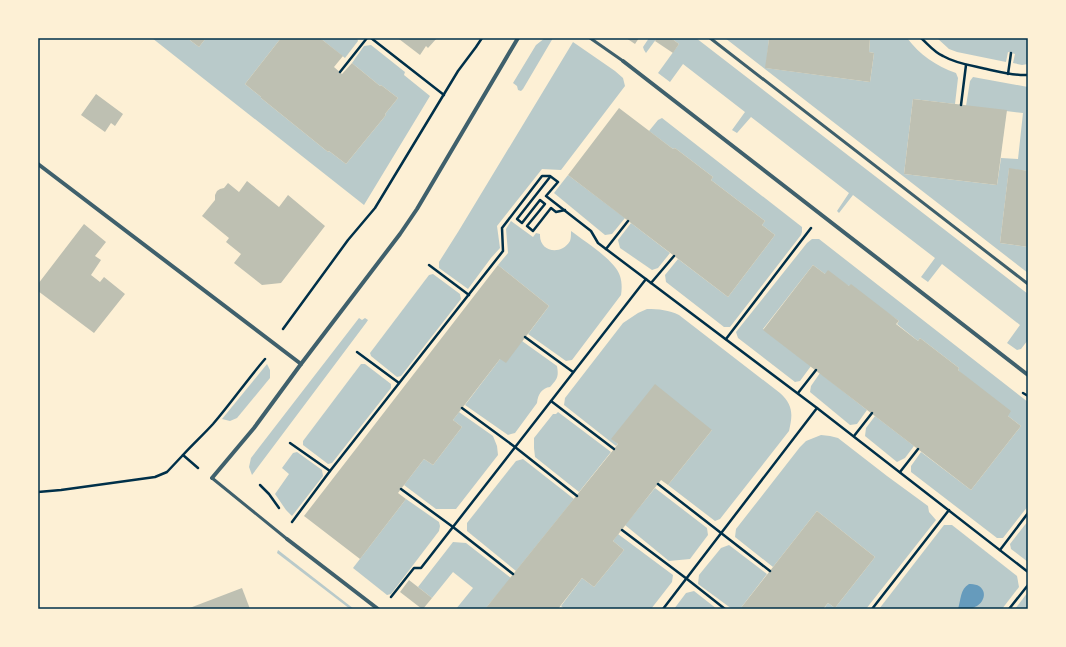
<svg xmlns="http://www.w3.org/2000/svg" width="1066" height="647" font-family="Lora,serif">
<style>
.green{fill:#b9caca}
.water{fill:#669bbc}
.building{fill:#bec0b2}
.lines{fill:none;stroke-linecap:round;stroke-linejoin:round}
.path{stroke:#003049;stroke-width:2.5}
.service{stroke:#3f606c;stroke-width:3}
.minor{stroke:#3f606c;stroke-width:4}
.neatline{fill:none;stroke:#003049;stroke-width:1.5}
</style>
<rect width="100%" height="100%" fill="#fdf0d5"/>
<g class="green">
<path d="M152,38H187L199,47L206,38H281L245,84L261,97V98L328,152L329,151L346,164L386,115L385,114L398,98L381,85L380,86L352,63L364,46L371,45L405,72L404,75L430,96L364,205Z"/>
<path d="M320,38H357L358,41L345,58Z"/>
<path d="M545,38H553L523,89L521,91L518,90L517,86L513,83L536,45Z"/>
<path d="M649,38H657L646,53L644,50L643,47Z"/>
<path d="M671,38H696L1028,294V340L1021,349L1017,350L1007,343L1020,325L942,264L928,282L921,277L935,258L853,195L839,213L837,211L849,193L751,117L737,133L732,130L745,112L683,64L670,82L658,73L679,44Z"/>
<path d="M725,38H780V40L769,39L766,68L870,82L874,53L869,52L870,38H907C920,55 936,66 956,73L958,78L955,104L913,99L904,174L997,185L1001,158L1018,159L1023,113L966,106L970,81L973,77L1028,87V171L1009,169L1000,243L1028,247V273Z"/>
<path d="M937,38H1028V64L1022,65L1013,63L1015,54L1008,52L1006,62L957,52L949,49Z"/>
<path d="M573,42L615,71L623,78L625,86L561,170L542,169L497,226L500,248L491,258L468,289L439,268V262L458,232Z"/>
<path d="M662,118L802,227V232L801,235L730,327H724L666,282L665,275L678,259L728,297L775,235L762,225L765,221L711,180L713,177L675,148L673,149L649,131L658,120Z"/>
<path d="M568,175L625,218L612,234L605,235L554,193Z"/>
<path d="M511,221L533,237L536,233L540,234C539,252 561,256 570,241C571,238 571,235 571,231C584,241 616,261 620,276C622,282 622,289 621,295L572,360L566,361L528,334L549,306L498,265L508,253L506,229Z"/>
<path d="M631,223L670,253L658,268L652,270L620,248L618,240Z"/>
<path d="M812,239H819L1028,402V506L1003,538H997L911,472V466L921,452L971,490L1021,426L1008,416L958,370L959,368L920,338L918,341L897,324L899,321L849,286L825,274L813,265L763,329L811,366L800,381L795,382L738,338L736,332L807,243Z"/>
<path d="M433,274L460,294L461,299L401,376L397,377L371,356L370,353L429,275Z"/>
<path d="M647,309C659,309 669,310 679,315L780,393C793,405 793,414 789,431L720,519L715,521L668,485L712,430L612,439L618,444L616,446L564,405L565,398L623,323L638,313Z"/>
<path d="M359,318L362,320L365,318L368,320L366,323L252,475L249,467L251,458Z"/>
<path d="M522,341L557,366C559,377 557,379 550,387C542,388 538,394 537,403L515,433L511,434L508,435L465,405L500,359Z"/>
<path d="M267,364L270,370V378L237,418L230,421L222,419Z"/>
<path d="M361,364H365L391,384V388L332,463L328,464L303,445V441Z"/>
<path d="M820,373L867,410L857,424L850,425L810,392L811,386Z"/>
<path d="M459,412L493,436L497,446L498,455L456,509H436L404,485L424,459L433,465L462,427L453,420Z"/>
<path d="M558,412L611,452L579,492L535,457L534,448V438L553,414H556Z"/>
<path d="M875,416L914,446L905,458L897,462L865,436L866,428Z"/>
<path d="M821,435L830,436L838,438L887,476L928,506L929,512L936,520L866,609H827L825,607L828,603L835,608L875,557L817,511L773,567L735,537L736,529L800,447L806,441Z"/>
<path d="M297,452L322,470L323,476L292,516L286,510L275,494L289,474L282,468L293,453Z"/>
<path d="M523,459L574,499L516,571L467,531V523L516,461Z"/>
<path d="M655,488L707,528L708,535L690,559L669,561L625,525Z"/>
<path d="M406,499L439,522L440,526L439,531L391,594L387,595L353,568Z"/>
<path d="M1028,521V562L1011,549L1010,544Z"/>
<path d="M944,525H952L1017,576L1019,587L1002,609H879Z"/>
<path d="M618,534L673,575L672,582L651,609H565L561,606L582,578L594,587L624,550L613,541Z"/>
<path d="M453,542L466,543L511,578L485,609H456L473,588L453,572L432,598L418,587Z"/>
<path d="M729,545L767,574L740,609H732L698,584L699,575L721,548Z"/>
<path d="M278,550L354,609H350L277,553Z"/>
<path d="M694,591L717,609H674L686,593Z"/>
<path d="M1028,592V609H1015Z"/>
</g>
<path class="water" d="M969,584C985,583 989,598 977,606C976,606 972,609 971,609C968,610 962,609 958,609C961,600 960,589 969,584Z"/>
<g class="building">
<path d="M187,38H206L199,47Z"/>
<path d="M281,38H320L343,56L334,67L342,74L352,63L380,86L381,85L398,98L385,114L386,115L346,164L329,151L328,152L261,98V97L245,84Z"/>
<path d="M400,38H437L428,48L426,46L420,55L399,39Z"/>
<path d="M626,38H639L635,44Z"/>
<path d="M657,38H671L679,44L673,53L655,41Z"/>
<path d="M780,38H870L869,52L874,53L870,82L765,68L769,39L780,40Z"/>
<path d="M96,94L123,114L115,126L111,123L105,132L81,115Z"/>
<path d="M913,99L1007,110L997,185L904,174Z"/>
<path d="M619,108L673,149L675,148L713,177L711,180L765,221L762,225L775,235L728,297L568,175Z"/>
<path d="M1009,168L1028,171V247L1000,243Z"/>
<path d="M247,181L279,207L288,195L325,226L281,283L262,285L234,263L241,254L226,242L229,238L202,216L215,200V195L217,191L220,189L224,188L228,183L239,192Z"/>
<path d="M84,224L106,242L95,256L101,260L91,275L100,282L104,277L125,294L94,333L38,291V284Z"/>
<path d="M498,265L549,306L506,363L500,359L453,420L462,427L433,465L424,459L398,493L406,499L360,559L304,516Z"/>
<path d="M813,265L825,274L828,270L849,286L851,284L899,321L896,324L918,341L920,338L959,368L958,370L1011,411L1008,416L1021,426L971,490L763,330Z"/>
<path d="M655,384L712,430L668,485L661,480L613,541L624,550L594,587L582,578L558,609H485L618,444L611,439Z"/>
<path d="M817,511L875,557L835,608L828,603L823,609H740Z"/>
<path d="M409,580L432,598L423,609H422L400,592Z"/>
<path d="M242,588L250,609H187Z"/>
</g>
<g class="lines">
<g class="path">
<path d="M371,38L444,95"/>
<path d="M921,38C928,44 934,52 943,56C955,63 968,65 982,68C997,71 1012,76 1028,75"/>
<path d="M340,72L367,38"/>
<path d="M1008,74L1011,53"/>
<path d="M961,105L966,65"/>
<path d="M550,177L517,219L522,223L540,200L545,204L527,226L533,231L551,208L556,212L565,210"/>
<path d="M606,249L628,221"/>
<path d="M429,265L469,295"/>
<path d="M651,283L674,256"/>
<path d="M283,329L348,240L375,208L458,71L476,47L482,38"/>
<path d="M525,337L573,372"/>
<path d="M726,339L811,228"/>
<path d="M357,352L399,383"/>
<path d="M798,393L816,370"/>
<path d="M1023,393L1028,396"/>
<path d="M551,401L614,449"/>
<path d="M462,408L515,447L577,496"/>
<path d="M854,436L872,413"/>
<path d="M290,443L330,471"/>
<path d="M198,468L183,455C192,445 203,435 213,424C231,403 247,380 265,359"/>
<path d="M900,472L918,449"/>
<path d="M658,484L770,571"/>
<path d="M260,485L269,494L279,508"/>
<path d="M401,489L453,527L513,574"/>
<path d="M38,492L61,490L155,477L167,472L183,455"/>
<path d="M292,522L330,471L503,251L502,228L542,176H550L558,182L546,196L591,231L598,243L817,408L1028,572"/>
<path d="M622,530L687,579L725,609"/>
<path d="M1000,550L1028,513"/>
<path d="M391,597L414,568H421L646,279"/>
<path d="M663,609L817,408"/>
<path d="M872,609L949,510"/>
<path d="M1009,609L1028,585"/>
</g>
<g class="service">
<path d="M590,38L623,61"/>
<path d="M710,38L1028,284"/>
<path d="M212,478L287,539"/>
</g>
<g class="minor">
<path d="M623,61L1028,375"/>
<path d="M38,164L301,364"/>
<path d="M212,478L254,428L301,364L400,234L417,209L518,38"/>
<path d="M287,539L378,609"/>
</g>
</g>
<rect width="1066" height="647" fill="none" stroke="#fdf0d5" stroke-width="78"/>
<rect x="39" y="39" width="988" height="569" class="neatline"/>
</svg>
